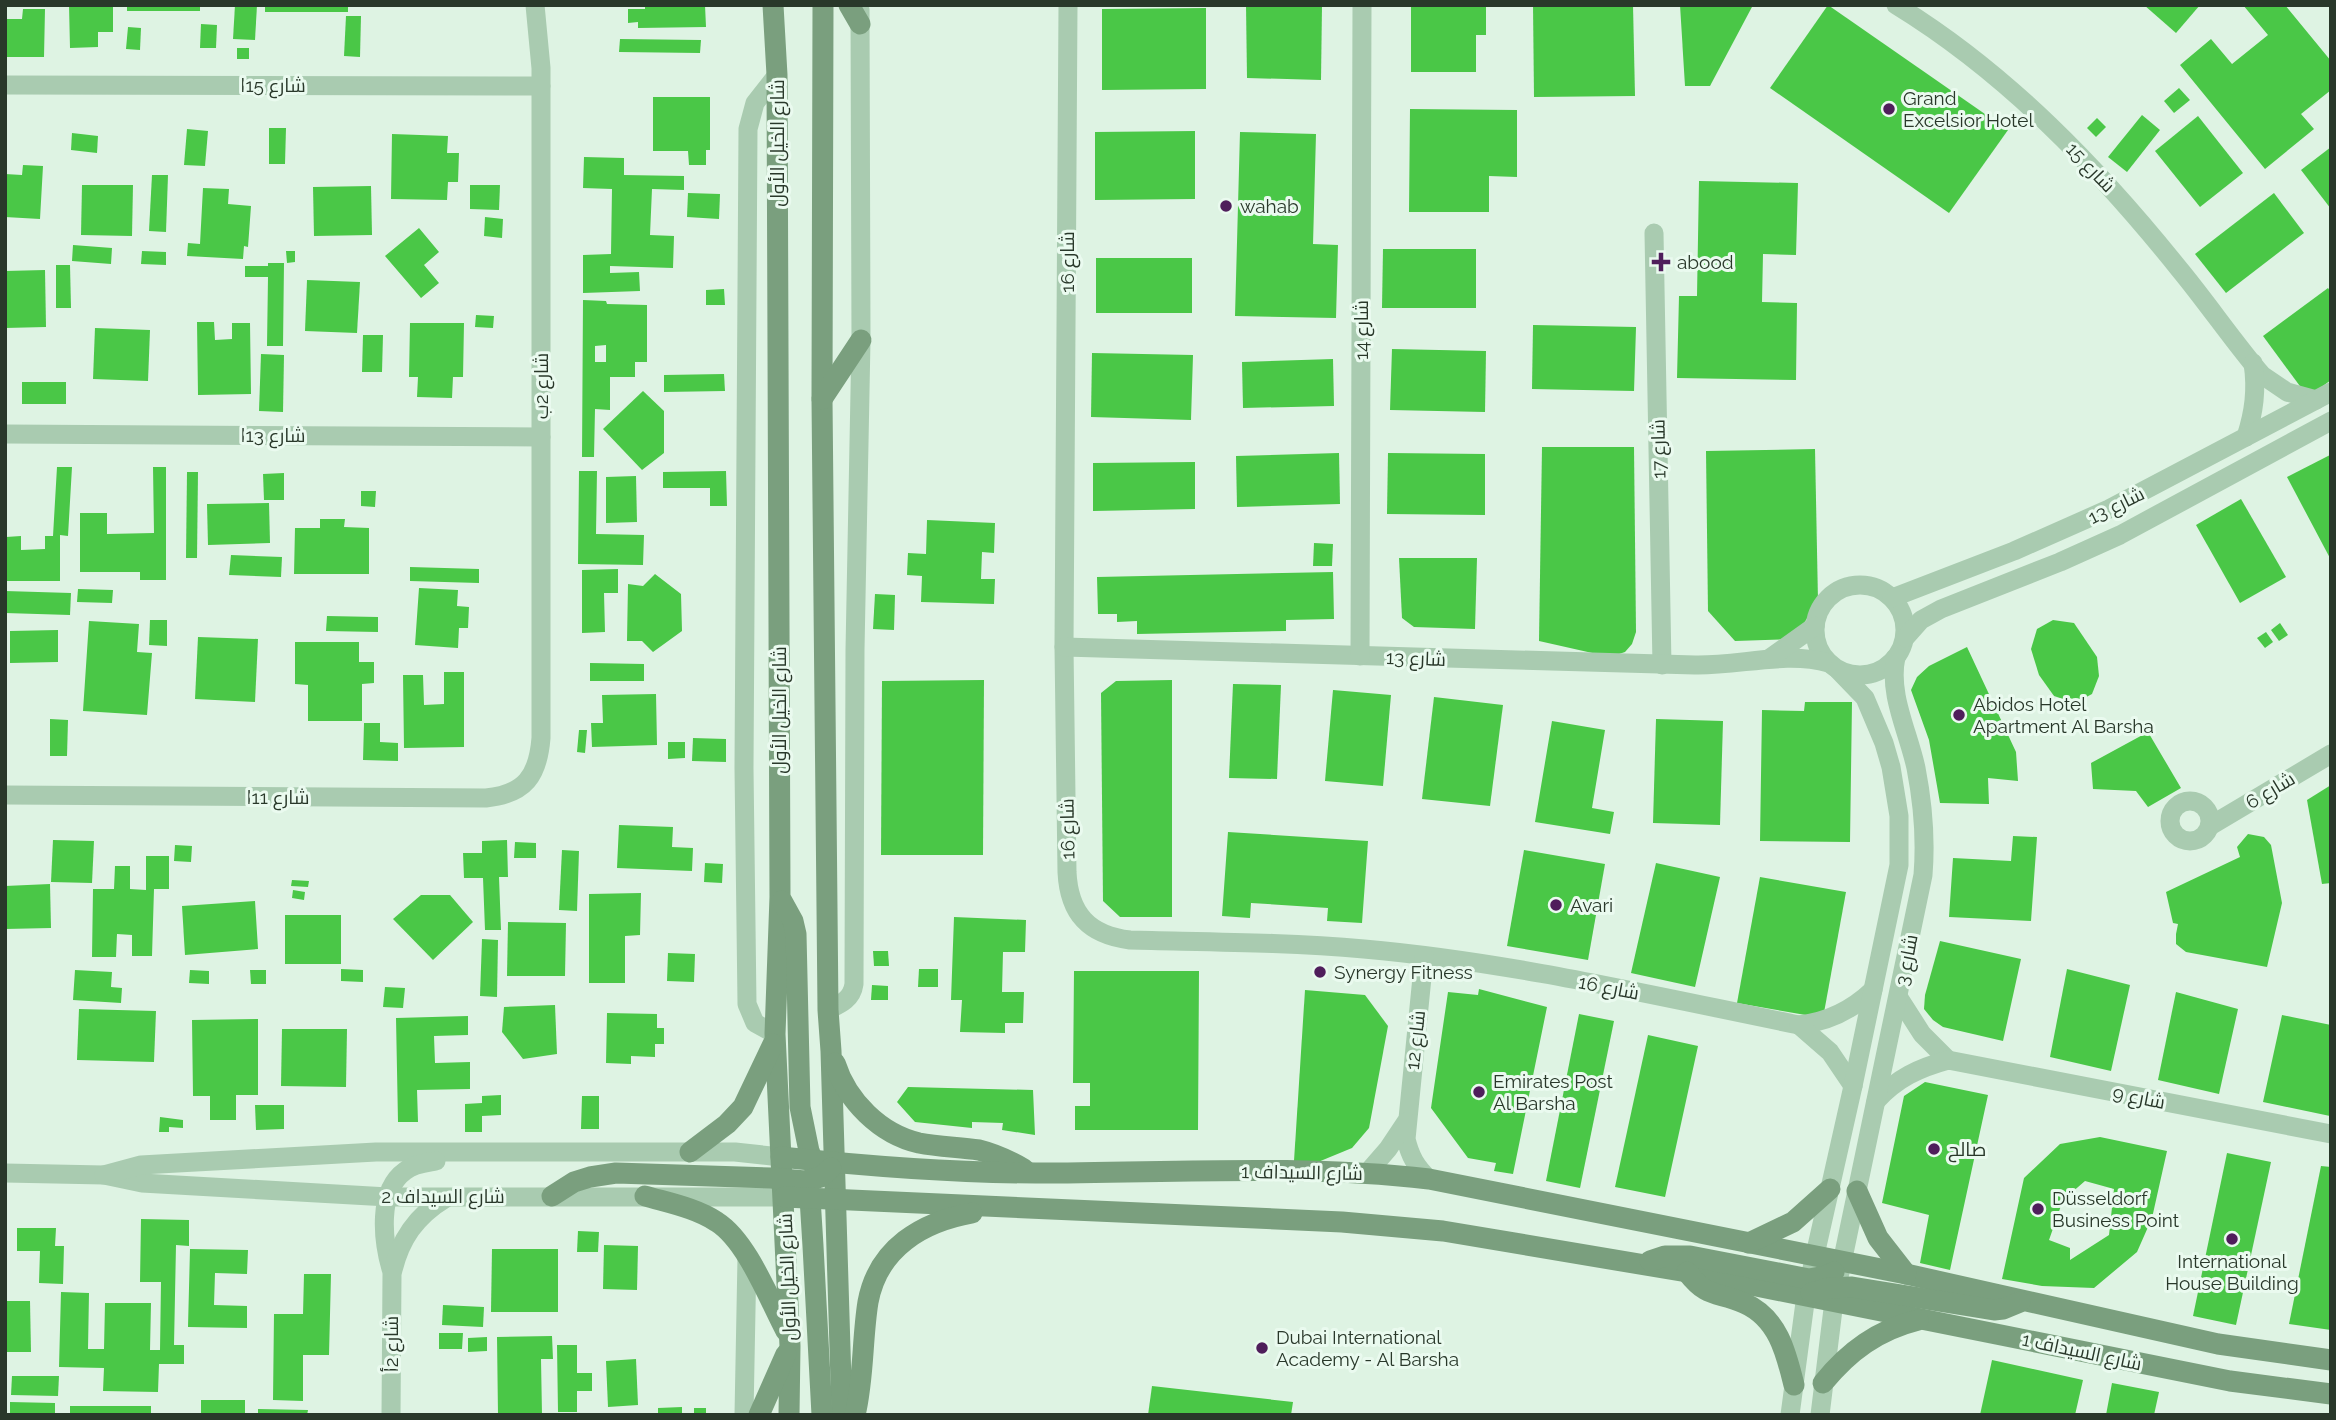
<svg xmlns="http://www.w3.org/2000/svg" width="2336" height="1420" font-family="Raleway,Cairo,sans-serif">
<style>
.building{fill:#4ac747;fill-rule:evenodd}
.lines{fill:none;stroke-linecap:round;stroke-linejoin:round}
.street{stroke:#a9cbb0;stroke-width:19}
.secondary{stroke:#7a9f7e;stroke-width:21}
.poi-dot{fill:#4f1e5b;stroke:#eafaef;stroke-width:2.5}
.labels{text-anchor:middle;stroke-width:6;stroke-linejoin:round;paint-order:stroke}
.street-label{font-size:19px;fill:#29382a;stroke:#eafaef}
.poi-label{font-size:19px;fill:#29382a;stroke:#eafaef;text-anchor:start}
</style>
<rect width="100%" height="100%" fill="#def3e3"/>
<g class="building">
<path d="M69,5H113V32H98V47L70,48Z"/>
<rect x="127" y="5" width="73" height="6"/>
<path d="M235,5H257L255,40L233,39Z"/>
<rect x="265" y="5" width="83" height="7"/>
<path d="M645,5H705L706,27L638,28V22L628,23V9H645Z"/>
<path d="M1246,5H1322L1321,80L1247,78Z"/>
<path d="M1411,5H1486V35H1476V72H1411Z"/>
<path d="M1533,5H1633L1635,96L1534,97Z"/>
<path d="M1680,5H1753L1710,86H1685Z"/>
<path d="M1828,5L2008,130L1949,213L1770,88Z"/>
<path d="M2144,5H2200L2176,33Z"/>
<path d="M2243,5H2285L2331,61V90L2301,114L2314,129L2265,169L2180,65L2211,39L2232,64L2268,35Z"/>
<path d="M1206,8V89L1102,90V9Z"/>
<path d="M23,9H45L44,57H5V19H22Z"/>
<path d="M346,16H361L360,57L344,56Z"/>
<path d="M201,24L217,25L216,48H200Z"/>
<path d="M128,27L141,28L140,50L126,49Z"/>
<path d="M620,39L701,40L700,53L619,52Z"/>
<rect x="237" y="48" width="12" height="11"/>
<path d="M2179,88L2190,100L2174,113L2164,101Z"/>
<path d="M653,97H710V150H706V165H689L688,151H653Z"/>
<path d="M1410,109L1517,110V177L1489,176V212H1409Z"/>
<path d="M2142,115L2160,130L2127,172L2108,157Z"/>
<path d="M2198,116L2243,173L2200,207L2155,151Z"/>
<path d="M2097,118L2106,127L2096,137L2087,128Z"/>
<path d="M269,128H286L285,164H269Z"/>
<path d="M187,129L208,131L205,166L184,165Z"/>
<path d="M1195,131V199L1095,200V132Z"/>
<path d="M1240,132L1316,134L1313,244L1338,245L1336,318L1235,316Z"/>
<path d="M72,133L98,136L97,153L71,150Z"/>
<path d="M392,134L448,136L447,153H459L458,182H448L447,200L391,199Z"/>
<path d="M2331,147V209L2301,170Z"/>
<path d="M584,157L624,158V175L684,176V190L652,189L650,235L674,236L673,268L610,266V273L639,272L640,291L583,293V255L611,254L612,189L583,188Z"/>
<path d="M23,165L43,166L40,219L5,217V174L22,175Z"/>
<path d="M152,175H168L166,232L149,231Z"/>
<path d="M1699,181L1798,183L1796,255L1763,254L1762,302L1797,303L1796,380L1677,378L1679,296H1697Z"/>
<path d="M82,185H133L132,236L81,235Z"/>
<path d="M470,185H500L499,210L470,209Z"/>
<path d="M371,186L372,235L314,236L313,187Z"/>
<path d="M203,188L229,189L228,204L251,206L248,247L244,246L243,259L187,256L188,243L200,244Z"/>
<path d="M688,193L720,194L719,219L687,217Z"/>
<path d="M2274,193L2304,233L2226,293L2195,254Z"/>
<path d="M485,217L503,219L502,238L484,236Z"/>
<path d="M419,228L439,252L424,265L439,283L421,298L385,256Z"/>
<path d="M73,245L112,248L111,264L72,261Z"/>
<path d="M1383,249H1476V308H1382Z"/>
<path d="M142,251L166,252V265L141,264Z"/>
<path d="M286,251H295V262L287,263Z"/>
<rect x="1096" y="258" width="96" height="55"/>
<path d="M268,263H284L283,346H267L268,277H245V266H268Z"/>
<path d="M56,265H70L71,308H56Z"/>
<path d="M45,270L46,327L5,328V271Z"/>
<path d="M307,280L360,282L357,333L305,331Z"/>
<path d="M2328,288L2331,292V380L2308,397L2263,336Z"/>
<path d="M724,289L725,305H706V290Z"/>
<path d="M583,300L606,301L607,304L647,305V362H635V377H610V410L595,409L594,457H582ZM606,345V362H595V346Z"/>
<path d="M476,315L494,316L493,328L475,327Z"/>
<path d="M197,322H214L215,340L232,339V323H250L251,394L198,395Z"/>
<path d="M410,323H464L463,377H453L452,398L417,397L418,377H409Z"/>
<path d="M1533,325L1636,327L1634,391L1532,389Z"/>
<path d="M95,328L150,330L148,381L93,379Z"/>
<path d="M363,335H383L382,372H362Z"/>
<path d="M1392,349L1486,351L1485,412L1390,410Z"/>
<path d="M1092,353L1193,355L1191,420L1091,417Z"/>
<path d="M261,354L284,355L283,412L259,411Z"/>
<path d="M1333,359L1334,406L1243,408L1242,362Z"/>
<path d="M724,374L725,391L664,392V375Z"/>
<rect x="22" y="382" width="44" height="22"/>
<path d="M643,391L664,411V453L642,470L603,429Z"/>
<path d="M1542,447H1634L1636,632L1632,644L1625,652L1610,657L1539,641Z"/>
<path d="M1815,449L1818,601L1794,639L1735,641L1708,611L1706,451Z"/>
<path d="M1339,453L1340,504L1237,507L1236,456Z"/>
<path d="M1388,453L1485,454V515L1387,514Z"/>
<path d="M2330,455L2331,456V560L2287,477Z"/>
<path d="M1195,462V509L1093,511V463Z"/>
<path d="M57,467H72L68,536L60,535V581H6V537L21,536V550L45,549V536H53Z"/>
<path d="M153,467H166V580H140V572H80V513H107V534L154,533Z"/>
<path d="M579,471H597L596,534L644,535L643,565L578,564Z"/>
<path d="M726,471L727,506H710V488H663V472Z"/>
<path d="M187,472H198L197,558H186Z"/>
<path d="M284,473V500H264L263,474Z"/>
<path d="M636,476L637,522L606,523V477Z"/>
<path d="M361,491H376L375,507L361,506Z"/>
<path d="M2241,499L2286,577L2240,603L2196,525Z"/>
<path d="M269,503L270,543L208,545L207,504Z"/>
<path d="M320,519H345L344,527L369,528V574H294L295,528H320Z"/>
<path d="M927,520L995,523L994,553L982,552L981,579H995L994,604L921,602L922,576L907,575L908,553L926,554Z"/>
<path d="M1314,543L1333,544L1332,566H1313Z"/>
<path d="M231,555L282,557L281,577L229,575Z"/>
<path d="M1399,558H1477L1475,629L1414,627L1402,618Z"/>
<path d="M410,567L479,569V583L410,581Z"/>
<path d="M618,569V593H604L605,632L582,633V570Z"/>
<path d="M1333,572L1334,619L1286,620V631L1137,634V621L1117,622V614H1098L1097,577Z"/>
<path d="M655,574L681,594L682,631L653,652L642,641H627L628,584L643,586Z"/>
<path d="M419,588L458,590L457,606L469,607L468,628H459L458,648L415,645Z"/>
<path d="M78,589L113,590L112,603L77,602Z"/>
<path d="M5,591L71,593L70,615L5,613Z"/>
<path d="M875,594L895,595L894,630L873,629Z"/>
<path d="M327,616L378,617V632L326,631Z"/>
<path d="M150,620H167V646L149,645Z"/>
<path d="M2053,620L2074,623L2097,657L2099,676L2092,694L2075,703L2054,696L2039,675L2031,649L2037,629Z"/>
<path d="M89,621L139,624L137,652L152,653L147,715L83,711Z"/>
<path d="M2280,623L2288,635L2279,641L2271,630Z"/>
<path d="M58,630V662L10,663V631Z"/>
<path d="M2266,632L2273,642L2265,648L2257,638Z"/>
<path d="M198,637L258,639L255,702L195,699Z"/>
<path d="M295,642H359V662H374V683L362,684V721H308V685L295,684Z"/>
<path d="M1967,647L2016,752L2018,781L1988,778L1989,804L1940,803L1929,740L1911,690L1917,677L1929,666Z"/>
<path d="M590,663L644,664V681H590Z"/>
<path d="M444,672H464V747L404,748L403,675H423L424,705L444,704Z"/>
<path d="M984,680L983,855H881L882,681Z"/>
<path d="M1172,680V917H1120L1103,901L1101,693L1116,681Z"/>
<path d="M1233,684L1281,685L1277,779L1229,778Z"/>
<path d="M1333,690L1391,695L1383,786L1325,781Z"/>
<path d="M656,694L657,745L592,747L591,723H603L602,695Z"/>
<path d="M1434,697L1503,705L1490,806L1422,799Z"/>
<path d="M1805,702H1852L1850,842L1760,841L1762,710L1804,711Z"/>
<path d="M50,719L68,720L67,756H50Z"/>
<path d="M1656,719L1723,721L1720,825L1653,823Z"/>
<path d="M1552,721L1605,730L1592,808L1614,812L1610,834L1535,822Z"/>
<path d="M364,723H380V742L398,743V761L363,760Z"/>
<path d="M579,730H587L585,753L577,752Z"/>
<path d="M2148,732L2181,788L2148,807L2136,791L2093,789L2091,763Z"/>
<path d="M693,738L726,739V762L692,761Z"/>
<path d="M668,742H685V758L668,759Z"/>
<path d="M2331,785V883L2322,884L2307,800Z"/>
<path d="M619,825L673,827L672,847L693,848L692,871L617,868Z"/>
<path d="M1228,832L1368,841L1362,923L1327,921L1328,908L1251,903L1250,918L1222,916Z"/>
<path d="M2248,834L2264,837L2271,845L2282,903L2267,967L2186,952L2176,944V934L2178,924L2173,923L2166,892L2240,857L2237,847Z"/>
<path d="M2013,836L2037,837L2031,921L1949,917L1953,858L2011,861Z"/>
<path d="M53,840L94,841L92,883L51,882Z"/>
<path d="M507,840L508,877H499L501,930H485L483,878H464L463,853H482V841Z"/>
<path d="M515,842L536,843V858H514Z"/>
<path d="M175,845L192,846L191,862L174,861Z"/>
<path d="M562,850L579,851L577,911L559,910Z"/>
<path d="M1524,850L1605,864L1588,960L1507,946Z"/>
<path d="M146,856H169V889H154L152,956H132V935L117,934L116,957H92L93,889H114L115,866H130V889L146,890Z"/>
<path d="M705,863L723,864L722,883L704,882Z"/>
<path d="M1656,863L1720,877L1695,987L1631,973Z"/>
<path d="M1760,877L1846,892L1823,1018L1737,1003Z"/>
<path d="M292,880L309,881L308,887L291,886Z"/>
<path d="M50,884L51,928L5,929V886Z"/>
<path d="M293,890L305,892L304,900L292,898Z"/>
<path d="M641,893L640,935L625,936V983H589V894Z"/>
<path d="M421,895H450L473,922L433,960L393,919Z"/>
<path d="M255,901L258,949L185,955L182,906Z"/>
<rect x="285" y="915" width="56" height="49"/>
<path d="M954,917L1026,920L1025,952H1003L1002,992H1024L1023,1023H1005V1033L960,1032L962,1000H951Z"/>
<path d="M508,922L566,923L565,976H507Z"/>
<path d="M482,939L498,940L497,997L480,996Z"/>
<path d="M1940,941L2021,959L2003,1041L1943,1027L1933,1020L1924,1009L1925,995Z"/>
<path d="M873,951H888L889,966H874Z"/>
<path d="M668,953L695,954L694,982L667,981Z"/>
<path d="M341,969L363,970V982L341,981Z"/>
<path d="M919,969H938V987H918Z"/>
<path d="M2067,969L2130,985L2111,1071L2050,1057Z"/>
<path d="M75,970L112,972L111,987L122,988L121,1003L73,1000Z"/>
<path d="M190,970L209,971V984L189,983Z"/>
<path d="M250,970H266V984H251Z"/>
<path d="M1074,971H1199L1198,1130H1075V1106H1090V1083H1073Z"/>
<path d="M872,985L888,986V1000H871Z"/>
<path d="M385,987L405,988L403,1008L383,1007Z"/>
<path d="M1479,989L1547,1007L1513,1174L1494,1171L1496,1163L1468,1158L1431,1108L1448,992L1478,995Z"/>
<path d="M1305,990L1365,995L1388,1026L1369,1128L1352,1148L1318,1162L1294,1161Z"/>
<path d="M2176,992L2238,1009L2219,1094L2158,1080Z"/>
<path d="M555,1005L557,1054L523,1059L502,1032L504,1007Z"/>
<path d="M79,1009L156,1011L154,1062L77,1060Z"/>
<path d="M607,1013L657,1014V1028H664V1044H655V1057L631,1056V1064L606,1063Z"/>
<path d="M1579,1014L1614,1021L1580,1188L1546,1181Z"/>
<path d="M2282,1015L2331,1025L2330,1116L2263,1102Z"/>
<path d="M468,1016V1035L434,1036L435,1063L470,1062V1089L417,1090L418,1122H398L396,1018Z"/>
<path d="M258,1019V1095H236V1120H210V1096H193L192,1020Z"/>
<path d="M282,1029H347L346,1087L281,1086Z"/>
<path d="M1648,1035L1698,1046L1665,1197L1615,1187Z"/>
<path d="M1925,1082L1988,1095L1950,1270L1920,1263L1929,1215L1882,1203L1904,1096Z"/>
<path d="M908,1087L1033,1090L1035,1135L1002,1130L1003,1123L972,1122V1128L915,1122L897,1102Z"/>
<path d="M501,1095V1115L482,1116V1132H465V1104L482,1103V1096Z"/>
<path d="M582,1096H599V1129H581Z"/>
<path d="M255,1105H284V1129L256,1130Z"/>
<path d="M160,1117L183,1120V1128L169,1127V1132H159Z"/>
<path d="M2100,1137L2167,1151L2152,1218L2137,1252L2094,1288L2042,1286L2002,1279L2024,1178L2060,1144ZM2085,1181L2114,1189L2109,1235L2070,1260V1248L2049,1240L2063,1200Z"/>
<path d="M2227,1153L2271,1162L2236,1325L2193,1316Z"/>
<path d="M2321,1166L2331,1167V1330L2289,1324Z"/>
<path d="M141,1219L189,1220V1246L176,1245L174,1345H184V1364H159L158,1392L103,1391L104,1368L59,1367L61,1292L89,1293L88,1349H104L105,1303H151L150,1350H160L161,1282H140Z"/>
<path d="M17,1228H56L55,1246H64L63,1284L39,1283L40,1251H17Z"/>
<path d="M578,1231L599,1232L598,1252H577Z"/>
<path d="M604,1245L638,1246L637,1290L603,1289Z"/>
<path d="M190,1249L248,1250L247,1274L215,1273L214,1305L247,1306V1328L188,1327Z"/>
<path d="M492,1249H558V1312H491Z"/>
<path d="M304,1274H331L329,1355H303V1401L273,1400L274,1314H303Z"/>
<path d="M5,1301H30L31,1352H5Z"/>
<path d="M443,1305L484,1307L483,1327L442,1325Z"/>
<path d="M439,1333H463L462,1349H439Z"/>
<path d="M552,1336L553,1359H541L542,1415H498L497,1337Z"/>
<path d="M487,1337V1351L468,1352V1338Z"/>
<path d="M557,1345H577V1373H592V1391H577V1412H558Z"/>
<path d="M636,1359L638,1405L608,1407L606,1361Z"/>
<path d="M1992,1360L2083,1380L2075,1415H1980Z"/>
<path d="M12,1376H59L58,1396L11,1395Z"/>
<path d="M2112,1383L2159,1392L2154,1415H2106Z"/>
<path d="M1152,1386L1293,1402L1291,1415H1148Z"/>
<rect x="201" y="1400" width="44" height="15"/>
<path d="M10,1402L55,1403V1415H10Z"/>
<rect x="70" y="1406" width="81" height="9"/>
<path d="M682,1407V1415H658V1408Z"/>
<rect x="694" y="1408" width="12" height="7"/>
<path d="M258,1409L308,1410L307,1415H258Z"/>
</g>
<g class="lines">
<g class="street">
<path d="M1068,5L1064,647L1067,872C1069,914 1089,935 1130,940C1208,942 1286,942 1364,949C1511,962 1655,996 1799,1025C1829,1022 1852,1010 1873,990"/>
<path d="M1896,5C2007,73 2099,169 2180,270C2208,304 2233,341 2262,375L2287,392L2316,400"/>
<path d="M5,85L541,86"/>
<path d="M1654,233L1662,665"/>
<path d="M5,434L541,437"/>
<path d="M2246,437C2254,412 2257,390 2253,363"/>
<circle cx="1860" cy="630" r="45"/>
<path d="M1892,598L2014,551L2109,509L2331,392"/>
<path d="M1905,638L1921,620L1941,609L2060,562L2120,535L2331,421"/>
<path d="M1064,647L1695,665C1740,666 1785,651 1829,663"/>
<path d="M1360,656L1362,5"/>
<path d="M1770,658L1815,626"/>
<path d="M5,795L486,798C525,794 538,776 541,738V68L535,5"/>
<circle cx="2190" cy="821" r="20"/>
<path d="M2210,826L2331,754"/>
<path d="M1424,957L1406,1139C1410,1156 1416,1167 1429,1179"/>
<path d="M1899,998L1922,1034L1948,1060"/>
<path d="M828,1010C841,1004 852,999 854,984L855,650L861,340L860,9"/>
<path d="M1799,1025L1830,1052L1853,1086"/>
<path d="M775,1034L755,1023L747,1004L744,768L748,129L755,103L777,75"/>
<path d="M1876,1101C1897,1078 1919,1068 1948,1060L2331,1134"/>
<path d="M1368,1172L1388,1149L1406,1122"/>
<path d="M5,1173L104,1175L142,1183L388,1197H784"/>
<path d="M104,1175L141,1165L376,1152H735L781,1157"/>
<path d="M391,1269C383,1241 377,1191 405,1171C413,1164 425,1163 436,1161"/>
<path d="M391,1415L392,1274C400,1239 416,1216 446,1198"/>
<path d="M744,1415L747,1257"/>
<path d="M1790,1415L1806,1295L1853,1086L1899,865V816L1891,767L1884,743L1865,698L1838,670"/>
<path d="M1820,1415L1834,1301L1923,875C1926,838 1923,804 1916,768C1908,731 1888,694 1896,657"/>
</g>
<g class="secondary">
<path d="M773,5L777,75L780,897L775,1034L790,1346L789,1415"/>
<path d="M823,5L822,399L828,1010L831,1051L842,1415"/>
<path d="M849,5L860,24"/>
<path d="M822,399L861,340"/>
<path d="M782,901L793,921L796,934L800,1107L809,1151L817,1171"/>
<path d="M835,1063C847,1101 880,1134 919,1143C939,1147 959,1147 979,1150C995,1154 1010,1161 1024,1169"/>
<path d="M690,1152L727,1124L743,1107L773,1044"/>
<path d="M781,1157C866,1166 951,1173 1036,1173C1167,1173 1299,1164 1429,1179L1906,1274L2218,1344L2331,1360"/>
<path d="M806,1184L810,1198L813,1246L822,1415"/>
<path d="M1857,1191L1878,1238L1906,1274"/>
<path d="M552,1196L574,1182L590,1177L616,1173L771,1178L805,1181L821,1177L831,1168"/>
<path d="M645,1196C669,1203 696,1208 717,1222C747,1241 769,1299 786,1331"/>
<path d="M784,1197L1342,1222L1443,1231L1687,1272L2230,1381L2331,1394"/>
<path d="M1749,1243L1793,1222L1830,1189"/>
<path d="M1650,1261L1665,1256H1690L1809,1279L1825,1276L1834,1272"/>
<path d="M1687,1272C1708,1299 1716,1291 1744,1303C1778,1318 1786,1352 1794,1385"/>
<path d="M1811,1293L1829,1288L1852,1287L1994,1310L2003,1309L2020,1302"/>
<path d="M1823,1383C1849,1351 1878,1330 1918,1320"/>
<path d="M759,1415L786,1354"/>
<path d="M855,1415C864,1378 862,1339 868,1302C878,1248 922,1222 972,1213"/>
</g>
</g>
<g class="poi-dot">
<circle cx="1889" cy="109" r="7"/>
<circle cx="1226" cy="206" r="7"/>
<path d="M1657.5 251.5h7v7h7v7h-7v7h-7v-7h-7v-7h7z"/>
<circle cx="1959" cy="715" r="7"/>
<circle cx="1556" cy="905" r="7"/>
<circle cx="1320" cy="972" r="7"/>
<circle cx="1479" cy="1092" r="7"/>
<circle cx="1934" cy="1149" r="7"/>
<circle cx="2038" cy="1209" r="7"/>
<circle cx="2232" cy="1239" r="7"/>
<circle cx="1262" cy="1348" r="7"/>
</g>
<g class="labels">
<g class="street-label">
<text x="273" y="92">شارع 15ا</text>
<text transform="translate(777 143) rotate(-90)" y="7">شارع الخيل الأول</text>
<text transform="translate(2091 167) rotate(46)" y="7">شارع 15</text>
<text transform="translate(1067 262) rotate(-90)" y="7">شارع 16</text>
<text transform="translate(1361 330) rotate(-90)" y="7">شارع 14</text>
<text transform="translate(541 386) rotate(-90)" y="7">شارع 2ب</text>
<text x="273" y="442">شارع 13ا</text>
<text transform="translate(1658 449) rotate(-91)" y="7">شارع 17</text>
<text transform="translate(2116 505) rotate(-26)" y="7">شارع 13</text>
<text transform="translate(1416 658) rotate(2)" y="7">شارع 13</text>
<text transform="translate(779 710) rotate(-90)" y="7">شارع الخيل الأول</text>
<text transform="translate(2270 790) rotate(-31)" y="7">شارع 6</text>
<text x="278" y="804">شارع 11ا</text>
<text transform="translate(1067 829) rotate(-91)" y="7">شارع 16</text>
<text transform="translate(1906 960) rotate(-79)" y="7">شارع 3</text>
<text transform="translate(1609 987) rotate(11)" y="7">شارع 16</text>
<text transform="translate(1415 1040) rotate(-84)" y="7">شارع 12</text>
<text transform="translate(2139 1097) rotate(11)" y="7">شارع 9</text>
<text transform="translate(1302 1172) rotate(1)" y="7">شارع السيداف 1</text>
<text x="443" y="1203">شارع السيداف 2</text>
<text transform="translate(787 1277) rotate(-92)" y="7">شارع الخيل الأول</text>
<text transform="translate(391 1344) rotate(-90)" y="7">شارع 2أ</text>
<text transform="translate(2082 1351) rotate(12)" y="7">شارع السيداف 1</text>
</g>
<g class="poi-label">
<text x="1903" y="105">Grand<tspan x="1903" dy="22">Excelsior Hotel</tspan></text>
<text x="1240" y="213">wahab</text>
<text x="1677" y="269">abood</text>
<text x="1973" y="711">Abidos Hotel<tspan x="1973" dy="22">Apartment Al Barsha</tspan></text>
<text x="1570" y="912">Avari</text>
<text x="1334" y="979">Synergy Fitness</text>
<text x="1493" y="1088">Emirates Post<tspan x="1493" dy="22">Al Barsha</tspan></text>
<text x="1948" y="1156">صالح</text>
<text x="2052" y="1205">Düsseldorf<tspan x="2052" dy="22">Business Point</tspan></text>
<text x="2232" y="1268" text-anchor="middle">International<tspan x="2232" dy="22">House Building</tspan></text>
<text x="1276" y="1344">Dubai International<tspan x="1276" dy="22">Academy - Al Barsha</tspan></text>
</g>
</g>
<rect width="2336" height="1420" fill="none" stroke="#29382a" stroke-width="14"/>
</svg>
